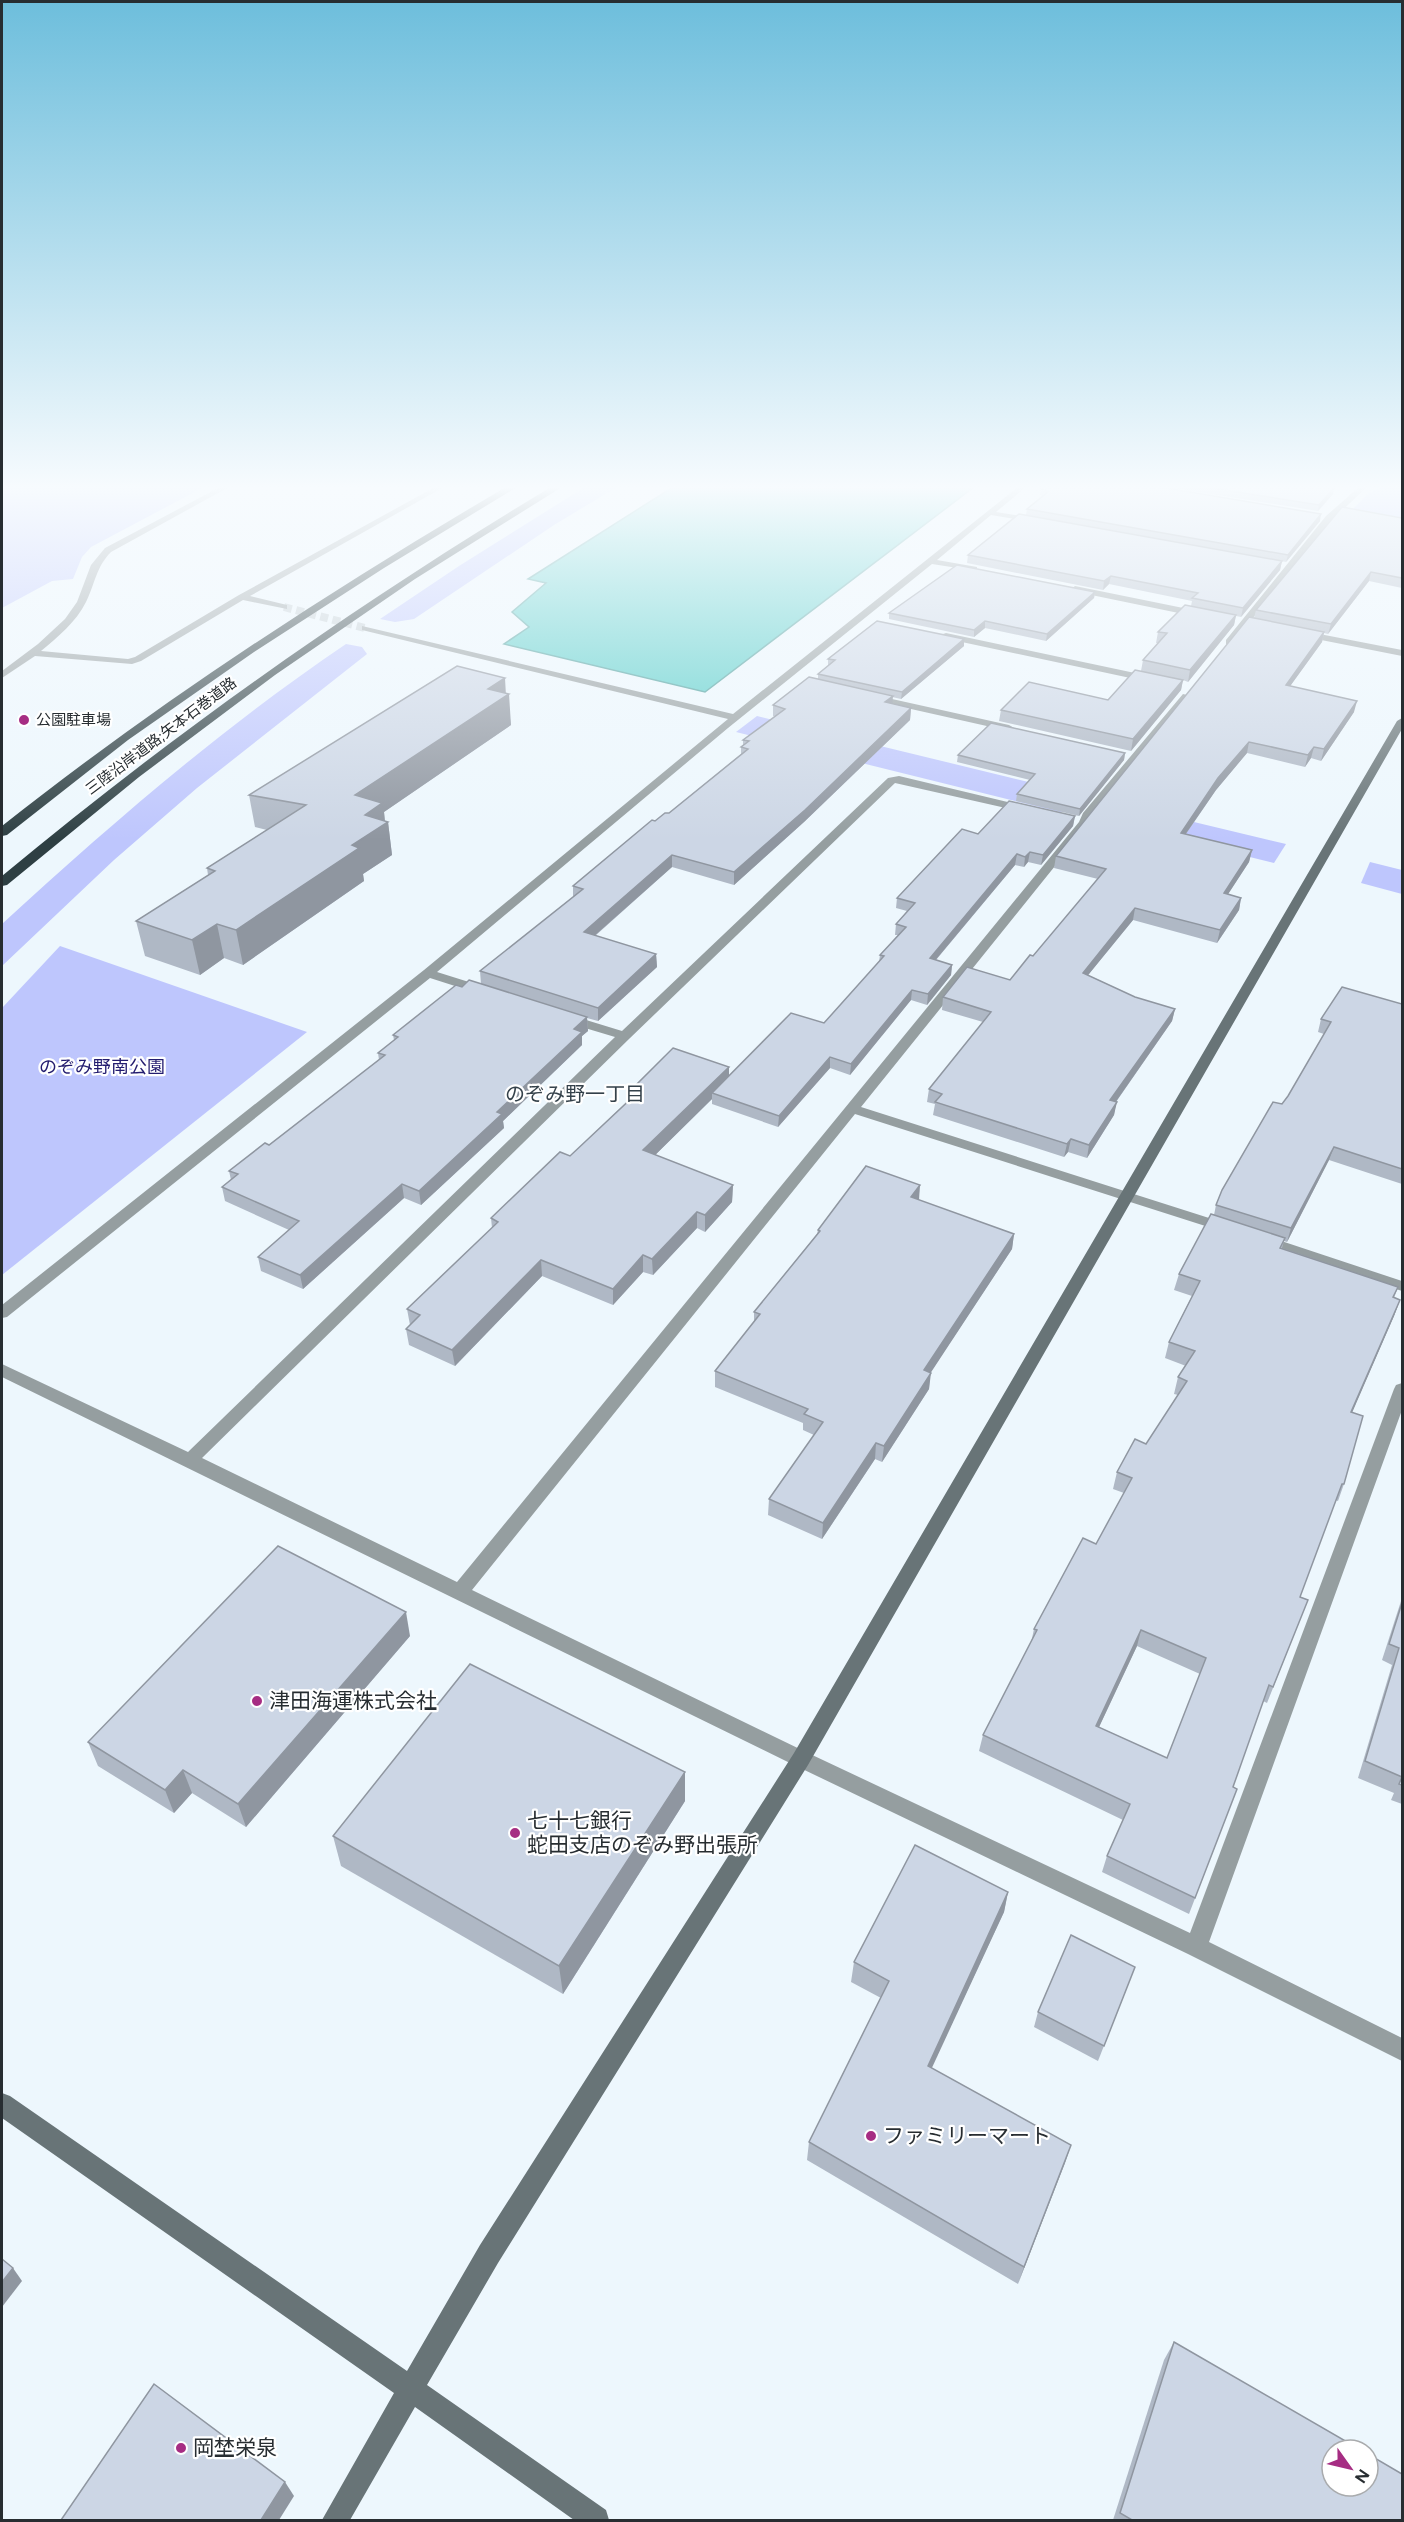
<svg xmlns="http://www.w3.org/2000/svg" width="1404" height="2522" font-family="Figtree,'Noto Sans JP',sans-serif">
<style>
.green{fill:#bec6fd}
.water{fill:#56cdc9;stroke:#489d9b;stroke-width:1.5}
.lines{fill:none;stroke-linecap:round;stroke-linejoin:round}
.street-tunnel{stroke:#c5cfd4;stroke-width:8;stroke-dasharray:8 4.5;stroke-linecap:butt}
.street{fill:#959ea0;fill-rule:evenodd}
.secondary{fill:#687477;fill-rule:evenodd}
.highway{fill:#2e3f43;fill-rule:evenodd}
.wall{fill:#afb8c5;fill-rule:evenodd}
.shaded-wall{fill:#8f96a0}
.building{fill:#ccd6e5;stroke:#8f96a0;stroke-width:1.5;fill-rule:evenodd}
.poi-dot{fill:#a62d83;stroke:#fff;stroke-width:2}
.labels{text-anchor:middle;stroke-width:4.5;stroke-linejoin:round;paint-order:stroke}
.far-poi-label{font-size:15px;fill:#272d31;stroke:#fff;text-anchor:start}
.far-street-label{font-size:15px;fill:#272d31;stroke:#fff}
.park-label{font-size:18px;fill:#231c6f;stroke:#fff}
.neighbourhood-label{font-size:20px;fill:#34414a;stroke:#fff}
.near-poi-label{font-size:21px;fill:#272d31;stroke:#fff;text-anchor:start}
</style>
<rect width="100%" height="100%" fill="#edf7fd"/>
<g class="green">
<path d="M2,487H204L91,547L82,557L73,579L52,581L2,608Z"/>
<path d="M585,487H617L554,525L414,619L395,622L380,619L459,566Z"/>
<path d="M1382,487H1402V525L1347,515L1369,493Z"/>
<path d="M346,644L362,647L367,654L197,788L114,860L2,966V924C111,824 223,727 346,644Z"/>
<path d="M757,716L1086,796L1076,809L1060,812L736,732Z"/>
<path d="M1119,804L1286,844L1274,863L1104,821Z"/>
<path d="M1370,862L1402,870V894L1361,883Z"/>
<path d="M60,946L307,1032L2,1275V1008Z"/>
</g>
<path class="water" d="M673,487H974L705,692L504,644L529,627L512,612L546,583L528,579Z"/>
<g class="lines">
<path class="street-tunnel" d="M284,607L365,628"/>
<g class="street">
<path d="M220,487H229L111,552C96,567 95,584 86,602C76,622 58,637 41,651L128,659L135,657L239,595L435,487H444L250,596L287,605V609L243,600L141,661L132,664L35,656L2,678V671L38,644L65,619L77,602L91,565L105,548Z"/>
<path d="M1018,487H1026L996,512L1039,519V523L991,515L937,560L977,567V571L932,564L728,728L437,972L488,988L490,991L488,994H480L430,978L7,1317L2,1318V1305L424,970L728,719L362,630V626L733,714Z"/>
<path d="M1359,487H1367L1332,520L1232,644H1226V640L1326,516Z"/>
<path d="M1075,586L1198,611L1202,614L1198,617L1072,591L1071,589Z"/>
<path d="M1304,631L1402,650V656L1301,636V632Z"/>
<path d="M946,633L1149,676L1154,679L1149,682L943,638V634Z"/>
<path d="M1183,694L1191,696L1092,816L1088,825L861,1107L1231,1225L1233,1228L1231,1231H1221L855,1114L472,1590L808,1753L1190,1933L1394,1389L1396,1385L1402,1383V1410L1209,1942L1402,2038V2061L1188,1954L794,1765L2,1377V1364L188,1452L615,1037L565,1022L563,1019L565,1016H573L622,1031L888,778L899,776L1028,807L1029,809L1024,812L895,783L629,1039L202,1458L457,1582L1079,822L1083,813Z"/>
<path d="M874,695L1009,725L1014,728L1009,731L871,700V696Z"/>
<path d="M1263,1235L1402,1281V1291L1258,1243L1256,1240Z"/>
</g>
<path class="secondary" d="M1402,718V729L808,1765L498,2263L427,2385L606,2510L609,2520H574L415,2407L350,2520H322L394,2393L2,2118V2093L10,2096L407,2371L480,2245L794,1753L1397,721Z"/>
<g class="highway">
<path d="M506,487H517L384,568L254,652L128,740L7,835L2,836V826C161,700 331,590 506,487Z"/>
<path d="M551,487H562L415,579L275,675L139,777L7,885L2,886V876C175,732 358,603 551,487Z"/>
</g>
</g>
<g class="wall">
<path d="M1167,487H1329L1334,488L1333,494L1318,511Z"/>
<path d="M1041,489L1320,521L1286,562L1026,515L1027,509L1043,496L1040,495Z"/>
<path d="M1402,518V588L1369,581L1328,634L1324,633L1322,642L1290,686L1354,712L1321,761L1311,758L1305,767L1247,753L1216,790L1186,834L1252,850L1249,862L1228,894L1241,898L1239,910L1217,943L1133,920L1088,975L1135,997L1175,1009L1172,1021L1116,1102L1114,1115L1087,1158L1068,1152L1064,1157L933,1115L935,1104L927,1102L929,1089L983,1022L942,1010L943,997L1010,980L1033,956L1098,879L1054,868L1056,856L1254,618L1256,610Z"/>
<path d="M968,555L1282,561L1280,570L1241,617L1236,616L1234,625L1188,682L1183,680L1181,690L1131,751L999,721L1001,710L1108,700L1141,671L1143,660L1158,643H1156L1158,632L1191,606L1192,601L1109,584L1103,590L967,563Z"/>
<path d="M1095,592L1094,598L1046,641L985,628L974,637L889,619V613Z"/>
<path d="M964,639V646L901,699L892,697V704L911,708L910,720L804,822L734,885L672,867L595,936L656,954L657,967L598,1021L587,1018L588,1031L582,1036V1045L503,1121L504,1128L421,1205L404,1198L303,1289L261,1271L258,1257L289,1230L225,1201L222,1187L231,1180L229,1171L269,1145L379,1060L378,1053L394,1040L393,1035L462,987L481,984L480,971L573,897V886L655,821L669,813L741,754V747L743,746V740L775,717L773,716V705L818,679V674L828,666V659Z"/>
<path d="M506,693L511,725L384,812L385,821L388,822L392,855L363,874L364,881L243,965L224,958L200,975L145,956L136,921L208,875L207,868L267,830L255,827L249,795Z"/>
<path d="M1125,753L1124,760L1079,816L1016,801L1017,794L1030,780L957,762L958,755Z"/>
<path d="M1075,816L1073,826L1041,865L1028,862L1024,867L1015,865L936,960L952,965L951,975L927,1005L911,1000L850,1075L830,1068L778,1127L712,1104V1099L655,1155L733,1185L732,1202L705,1232L697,1228L653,1275L643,1272L613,1305L542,1276L455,1366L409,1345L406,1329L410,1325L407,1309L492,1228L491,1218L570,1156L631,1098V1090L729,1067V1076L824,1023L879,962L880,955L898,935H895L896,924L907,911L896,908L897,898L978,834Z"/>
<path d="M1402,1004V1184L1329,1160L1287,1242L1284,1241L1282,1248L1398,1287L1394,1298L1400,1300L1394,1316L1352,1412L1344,1484L1338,1501L1335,1500L1300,1597L1308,1600L1267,1703L1263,1701L1233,1787L1237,1789L1189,1914L1102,1872L1107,1856L1123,1820L979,1751L983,1735L1031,1643L1034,1629L1096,1544L1124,1493L1113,1489L1117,1472L1146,1444L1178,1395L1174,1394L1178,1377L1186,1366L1165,1358L1169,1342L1192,1296L1174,1290L1179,1274L1214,1215L1216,1205L1282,1104L1288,1096L1324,1034L1318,1032L1321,1019ZM1137,1646L1200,1674L1167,1758L1099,1727Z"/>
<path d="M919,1200L1014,1234L1012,1249L930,1373L929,1389L882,1462L875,1459L822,1539L768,1515L769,1499L814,1435L803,1430V1423L715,1387V1371L754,1322V1312L817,1234L818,1230Z"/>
<path d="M1402,1598V1804L1391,1800L1394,1793L1358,1778L1392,1665L1382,1660Z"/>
<path d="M410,1636L246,1827L192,1793L174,1813L98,1766L88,1742Z"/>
<path d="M685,1772V1801L563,1994L341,1866L333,1836Z"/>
<path d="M1008,1892L1004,1912L931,2068L1071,2145L1018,2284L807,2160L809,2142L881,1998L851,1982L854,1962Z"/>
<path d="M1129,1982L1098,2061L1034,2027L1038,2012Z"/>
<path d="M1174,2342L1402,2520H1113L1164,2360Z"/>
</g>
<g class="shaded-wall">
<path d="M1334,488L1333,494L1318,511L1319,505Z"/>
<path d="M1321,514L1320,521L1286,562L1288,555Z"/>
<path d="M1282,561L1280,570L1241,617L1243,608Z"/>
<path d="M1371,572L1369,581L1328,634L1331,624Z"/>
<path d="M1111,576L1109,584L1103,590L1104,581Z"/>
<path d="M1095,592L1094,598L1046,641L1047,634Z"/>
<path d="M1236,615L1234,625L1188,682L1190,670Z"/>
<path d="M985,621V628L974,637V630Z"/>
<path d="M1324,632L1322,642L1283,696L1286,685Z"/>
<path d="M964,639V646L901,699L902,692Z"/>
<path d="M505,678L506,696L509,694L511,725L384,812L385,823L388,822L392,855L363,874L364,881L243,965L236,930L352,845L355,795L488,689Z"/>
<path d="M1183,680L1181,690L1131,751L1133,739Z"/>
<path d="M893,696L892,707L885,702Z"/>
<path d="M1357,701L1354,712L1321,761L1324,749Z"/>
<path d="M911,708L910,720L804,822L734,885V872Z"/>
<path d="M1249,742L1247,753L1216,790L1178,845L1181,833L1218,778Z"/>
<path d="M1314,747L1311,758L1305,767L1308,755Z"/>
<path d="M1125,753L1124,760L1079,816L1080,809Z"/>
<path d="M1075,816L1073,826L1041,865L1043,855Z"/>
<path d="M1252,850L1249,862L1221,905L1224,893Z"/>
<path d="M1030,852L1028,862L1024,867L1025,857Z"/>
<path d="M1017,854L1015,865L928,969L930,958Z"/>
<path d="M672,855V867L584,945V932Z"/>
<path d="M1241,898L1239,910L1217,943L1220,930Z"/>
<path d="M1135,908L1133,920L1080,985L1083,973Z"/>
<path d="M217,924L224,958L200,975L192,940Z"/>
<path d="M656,954L657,967L598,1021V1008Z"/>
<path d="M952,965L951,975L927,1005L928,994Z"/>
<path d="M912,990L911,1000L850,1075L851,1064Z"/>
<path d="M1175,1009L1172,1021L1108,1113L1110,1100Z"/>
<path d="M587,1017L588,1031L582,1036V1045L503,1121L504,1128L421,1205L419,1191L574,1029Z"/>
<path d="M830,1057V1068L778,1127L779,1116Z"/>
<path d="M729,1067V1083L712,1093V1099L643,1167V1150Z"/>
<path d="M1117,1102L1114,1115L1087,1158L1089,1145Z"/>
<path d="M1071,1139L1068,1152L1064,1157L1067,1144Z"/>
<path d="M1334,1147L1329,1160L1287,1242L1291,1228Z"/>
<path d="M402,1184L404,1198L303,1289L300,1275Z"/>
<path d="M733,1185L732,1202L705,1232V1215Z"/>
<path d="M920,1185L919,1200L911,1197Z"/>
<path d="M697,1212V1228L653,1275L652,1259Z"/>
<path d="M1014,1234L1012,1249L922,1386L924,1370Z"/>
<path d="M643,1255V1272L613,1305V1289Z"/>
<path d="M541,1260L542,1276L455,1366L452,1350Z"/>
<path d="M1400,1300L1394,1316L1345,1429L1351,1412Z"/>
<path d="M931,1373L929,1389L882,1462L884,1446Z"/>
<path d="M876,1443L875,1459L822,1539L823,1523Z"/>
<path d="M406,1612L410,1636L246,1827L238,1804Z"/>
<path d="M1141,1630L1137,1646L1092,1742L1096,1726Z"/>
<path d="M183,1770L192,1793L174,1813L165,1790Z"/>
<path d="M685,1772V1801L563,1994L559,1966Z"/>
<path d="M1008,1892L1004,1912L924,2085L928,2066Z"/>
<path d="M1071,2145L1065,2163L1018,2284L1024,2267Z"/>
<path d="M13,2268L22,2281L2,2307V2282Z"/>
<path d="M285,2482L294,2496L279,2520H261Z"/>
</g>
<g class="building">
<path d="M1044,487H1160L1321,514L1288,555L1027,509L1049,491L1041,489Z"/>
<path d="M1205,487H1329L1334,488L1319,505Z"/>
<path d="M1342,507L1402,518V578L1371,572L1331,624L1256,610Z"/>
<path d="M1019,514L1282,561L1243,608L1192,598L1198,593L1111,576L1104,581L968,555Z"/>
<path d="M957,565L1095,592L1047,634L985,621L974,630L889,613Z"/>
<path d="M1185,605L1236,615L1190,670L1143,660L1167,633L1158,632Z"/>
<path d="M1249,617L1324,632L1286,685L1357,701L1324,749L1314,747L1308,755L1249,742L1218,778L1181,833L1252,850L1224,893L1241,898L1220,930L1135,908L1083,973L1135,997L1175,1009L1110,1100L1117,1102L1089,1145L1071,1139L1067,1144L935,1102L942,1094L929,1089L991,1012L943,997L967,967L1010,980L1030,955L1033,956L1106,869L1056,856Z"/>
<path d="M877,621L964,639L902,692L818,674L835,660L828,659Z"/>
<path d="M457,666L505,678L488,689L509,694L355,795L382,803L365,815L388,822L352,845L359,848L236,930L217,924L192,940L136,921L215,871L207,868L306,805L249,795Z"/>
<path d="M1135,670L1183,680L1133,739L1001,710L1029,682L1108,700Z"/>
<path d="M809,677L893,696L885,702L911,708L805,810L734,872L672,855L584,932L656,954L598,1008L480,971L583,889L573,886L652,820L655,821L665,813H669L748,749L741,747L749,741L743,740L785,709L773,705Z"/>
<path d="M991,723L1125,753L1080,809L1017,794L1035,774L958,755Z"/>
<path d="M1009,801L1075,816L1043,855L1030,852L1025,857L1017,854L930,958L952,965L928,994L912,990L851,1064L830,1057L779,1116L712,1093L791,1013L824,1023L884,956L880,955L906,927L896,924L915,903L897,898L962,829L978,834Z"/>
<path d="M469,980L587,1017L574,1029L582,1032L497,1112L502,1114L419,1191L402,1184L300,1275L258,1257L299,1221L222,1187L238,1174L229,1171L265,1143L269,1145L385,1055L378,1053L398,1037L393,1035L456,985L462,987Z"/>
<path d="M1342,987L1402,1004V1169L1334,1147L1291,1228L1216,1205L1222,1190L1273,1102L1282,1104L1288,1096L1331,1022L1321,1019Z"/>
<path d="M673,1048L729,1067L643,1150L733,1185L705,1215L697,1212L652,1259L643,1255L613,1289L541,1260L452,1350L406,1329L420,1315L407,1309L498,1222L491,1218L560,1152L570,1156L638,1092L631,1090Z"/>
<path d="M866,1166L920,1185L911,1197L1014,1234L924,1370L931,1373L884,1446L876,1443L823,1523L769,1499L823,1422L804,1414L808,1409L715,1371L760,1314L754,1312L820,1231L818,1230Z"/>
<path d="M1211,1214L1285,1238L1280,1248L1398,1287L1393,1297L1400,1300L1351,1412L1363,1416L1344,1484H1342L1300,1597L1308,1600L1273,1687L1269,1685L1233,1787L1237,1789L1195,1898L1107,1856L1130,1804L983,1735L1037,1630L1034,1629L1083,1538L1096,1544L1132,1478L1117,1472L1135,1439L1146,1444L1187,1381L1178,1377L1195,1351L1169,1342L1200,1281L1179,1274ZM1141,1630L1206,1658L1167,1758L1096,1726Z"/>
<path d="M278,1546L406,1612L238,1804L183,1770L165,1790L88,1742Z"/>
<path d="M1402,1603V1785L1399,1784L1402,1777L1365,1761L1399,1648L1389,1644Z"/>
<path d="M470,1664L685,1772L559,1966L333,1836Z"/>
<path d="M915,1845L1008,1892L928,2066L1071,2145L1024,2267L809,2142L889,1981L854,1962Z"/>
<path d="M1071,1935L1135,1967L1104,2046L1038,2012Z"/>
<path d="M2,2259L13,2268L2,2282Z"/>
<path d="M1174,2342L1361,2450H1332V2486H1368V2454L1402,2474V2520H1132L1120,2513Z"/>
<path d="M154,2384L285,2482L261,2520H61Z"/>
</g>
<linearGradient id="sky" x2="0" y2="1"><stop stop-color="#6dbedc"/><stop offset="0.58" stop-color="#f7fbfe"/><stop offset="1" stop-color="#f7fbfe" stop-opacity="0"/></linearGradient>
<rect width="1404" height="840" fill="url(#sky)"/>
<g class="poi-dot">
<circle cx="24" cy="720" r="6"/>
<circle cx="257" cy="1701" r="6"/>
<circle cx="515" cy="1833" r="6"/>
<circle cx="871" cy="2136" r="6"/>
<circle cx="181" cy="2448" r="6"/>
</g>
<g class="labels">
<g class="far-poi-label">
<text x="36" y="725">公園駐車場</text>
</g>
<g class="far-street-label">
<text transform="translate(161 736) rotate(-37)" y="5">三陸沿岸道路;矢本石巻道路</text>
</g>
<g class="park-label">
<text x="102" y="1073">のぞみ野南公園</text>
</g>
<g class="neighbourhood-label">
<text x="575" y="1101">のぞみ野一丁目</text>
</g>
<g class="near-poi-label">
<text x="269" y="1708">津田海運株式会社</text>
<text x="527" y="1828">七十七銀行<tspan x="527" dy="24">蛇田支店のぞみ野出張所</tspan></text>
<text x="883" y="2143">ファミリーマート</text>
<text x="193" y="2455">岡埜栄泉</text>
</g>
</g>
<rect width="1404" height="2522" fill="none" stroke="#272d31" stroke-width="6"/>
<g transform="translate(1350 2468) rotate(124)"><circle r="28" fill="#ffffff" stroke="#a9abad" stroke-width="1.5"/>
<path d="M0-4.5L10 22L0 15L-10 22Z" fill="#a62d83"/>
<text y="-9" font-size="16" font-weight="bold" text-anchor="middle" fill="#272d31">N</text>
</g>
</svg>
